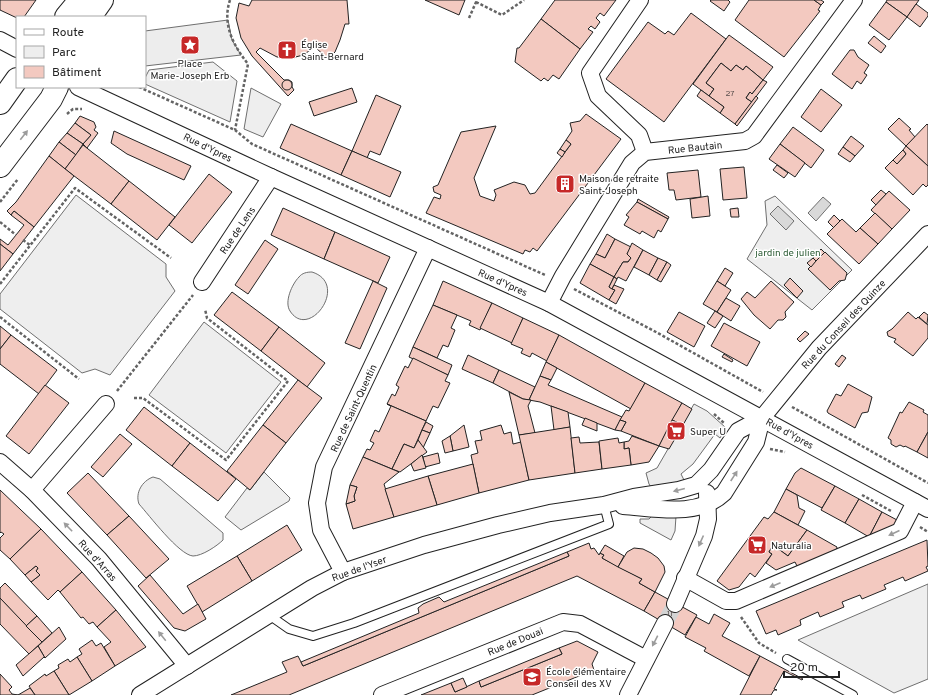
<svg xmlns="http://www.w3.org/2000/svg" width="928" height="695" font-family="Overpass,sans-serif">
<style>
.green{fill:#eee;stroke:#6f6f6f}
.parking{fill:#ededed;stroke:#6f6f6f}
.water{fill:#d9d9d9;stroke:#6f6f6f}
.building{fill:#f3c9c0;stroke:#222}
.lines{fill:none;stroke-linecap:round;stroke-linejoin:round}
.street-tunnel{stroke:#d3d3d3;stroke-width:16;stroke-dasharray:16 8;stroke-linecap:butt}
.lane-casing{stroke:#222;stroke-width:10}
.street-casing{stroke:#222;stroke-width:18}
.secondary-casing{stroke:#222;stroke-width:24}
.path{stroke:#646464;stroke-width:2.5;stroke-dasharray:3 2;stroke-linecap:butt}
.lane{stroke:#fff;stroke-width:8}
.street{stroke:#fff;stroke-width:16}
.secondary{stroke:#fff;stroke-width:22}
.oneway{fill:#9c9c9c}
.labels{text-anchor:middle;stroke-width:3;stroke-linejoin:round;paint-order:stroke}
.number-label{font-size:8px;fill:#564c4a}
.poi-label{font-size:10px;fill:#222;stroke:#fff;text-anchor:start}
.street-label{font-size:10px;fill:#222;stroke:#fff}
.park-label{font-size:10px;fill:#2f5e38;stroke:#fff}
</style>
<rect width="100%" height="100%" fill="#fff"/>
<g class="green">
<path d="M213,62L237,81L230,122L145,84V78L149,70Z"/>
<path d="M251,88L281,104L263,137L244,129Z"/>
<path d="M76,195L166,264V277L175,291L110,375L95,369L82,373L0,309V294Z"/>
<path d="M775,196L852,270L812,310L747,259L767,225L765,201Z"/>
<path d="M312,272C350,284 309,341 290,311C284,302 292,284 299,277C302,273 307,272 312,272Z"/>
<path d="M204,322L281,382L226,453L149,395Z"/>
<path d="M264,472L290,498L289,501L241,530L225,517L247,488L250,490Z"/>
<path d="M153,477L160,479L223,533V540C217,546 202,556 193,556C179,555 149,515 139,504C135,493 142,481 153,477Z"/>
<path d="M654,514L676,516L675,531L671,540L640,523V519H649Z"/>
<path d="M928,584V679L894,693L798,640Z"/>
</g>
<g class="parking">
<path d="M228,20L232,40L241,55L145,66V31Z"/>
<path d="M694,404L707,411L725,427L723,433L720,438L715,434L693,464L681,474L684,480L653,490L649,484L646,473L657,468Z"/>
</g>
<g class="water">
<path d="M823,197L831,204L816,221L808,213Z"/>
<path d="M778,206L794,221L786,230L770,214Z"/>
</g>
<g class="building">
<path d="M0,0H36L24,17L17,18L0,10Z"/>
<path d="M252,0H347L349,24H345L340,40L335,52L328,59L315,47L303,55L292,58L277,57L260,48L256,52L284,80H289L292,82V87L294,90L288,96L252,56L241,38L236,18L239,3L249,6Z"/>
<path d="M425,0H465L459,15Z"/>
<path d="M555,0H616L604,16L600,13L596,18L600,22L595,29L591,26L588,29L593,32L580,49L541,19Z"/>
<path d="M711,0H728L730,2L724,11L710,1Z"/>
<path d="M749,0H814L821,5L818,10L820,11L784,57L735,20Z"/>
<path d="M814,0H821L824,2L821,5Z"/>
<path d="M887,0H919L907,17L886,2Z"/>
<path d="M886,2L907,17L889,40L869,25Z"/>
<path d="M916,4L928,13V16L920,27L907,17Z"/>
<path d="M691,13L726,39L664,122L606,79L648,22L665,34L668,31L674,35Z"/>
<path d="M541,19L580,49L559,79L553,75L548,81L544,78L541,81L515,62L517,48H519Z"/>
<path d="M729,35L773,67L763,80L746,66L743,70L736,65L731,71L721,63L706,83L714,89L709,96L693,84Z"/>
<path d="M874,36L886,46L881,53L868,43Z"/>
<path d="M850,50H854L858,57L869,65L864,73L867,75L861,84L857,81L852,89L832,74Z"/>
<path d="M721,63L731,71L736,65L743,70L746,66L763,80L752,94L750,92L746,98L752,102L735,124L720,113L724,107L709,96L714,89L706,83Z"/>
<circle cx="287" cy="85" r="5"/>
<path d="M763,80L767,82L752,102L746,98L750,92L752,94Z"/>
<path d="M352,88L357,102L314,116L309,102Z"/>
<path d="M821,89L842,105L821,132L801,117Z"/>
<path d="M701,90L724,107L720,113L697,96Z"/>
<path d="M376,95L401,106L380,155L370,151L367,158L352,151Z"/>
<path d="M756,96L758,98L737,126L735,124Z"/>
<path d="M586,114L621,139L537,251L533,248L530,252L525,250L523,254L426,213L434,197L440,199L441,195L434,192L433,187L438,185L461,132L496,126L474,178L480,196L494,201L496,195L494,190L514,182L525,185L530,194L535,193L571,144L566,140L572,131L570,123L580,121Z"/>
<path d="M80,116L94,122L96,127L94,130L98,133L87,148L83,144L91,135L75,123Z"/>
<path d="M899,118L911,129L909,130L915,137L906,146L888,129Z"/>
<path d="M75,123L91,135L83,144L67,133Z"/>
<path d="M291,124L352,151L341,175L280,148Z"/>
<path d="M927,124L928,125V166L906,146Z"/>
<path d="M793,127L824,150L811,168L780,144Z"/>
<path d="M114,131L191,166L184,180L127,154L111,143Z"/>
<path d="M67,133L83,144L76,155L59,142Z"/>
<path d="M851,136L864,146L855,156L843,147Z"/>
<path d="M566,140L571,144L565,152L560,149Z"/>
<path d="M59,142L76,155L65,169L49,156Z"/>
<path d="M780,144L805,163L795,177L769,159Z"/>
<path d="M83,145L129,181L111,204L65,169Z"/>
<path d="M906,146L928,166V185L926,187L923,184L913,195L885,168L893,160L897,164L906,154L903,150Z"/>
<path d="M843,147L855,156L850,162L838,154Z"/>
<path d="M560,149L565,152L562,157L557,153Z"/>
<path d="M903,150L906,154L897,164L893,160Z"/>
<path d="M352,151L401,172L390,197L341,175Z"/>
<path d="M49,156L74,176L34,227L14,211L11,215L7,211L16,202Z"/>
<path d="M777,165L788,173L784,178L773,170Z"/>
<path d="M744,167L747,198L723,200L720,169Z"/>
<path d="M698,170L701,197L676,200L674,190H669L667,173Z"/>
<path d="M209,174L232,192L192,243L169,225Z"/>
<path d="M129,181L175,217L157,240L111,204Z"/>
<path d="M881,190L886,194L876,205L871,200Z"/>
<path d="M889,191L910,210L892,229L871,210Z"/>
<path d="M708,196L710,216L692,218L690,199Z"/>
<path d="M638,199L669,217L668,219L637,202Z"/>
<path d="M637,202L668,219L661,232L658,230L654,238L642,231L640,234L624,225L629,217L626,215Z"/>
<path d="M283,208L335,232L324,259L271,235Z"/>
<path d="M738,208L739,217H731L730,209Z"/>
<path d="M14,211L34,227L13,254L0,244V239L8,245L24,225L11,215Z"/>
<path d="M875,213L892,229L878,244L860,228Z"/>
<path d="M834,215L840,221L834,228L828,222Z"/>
<path d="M842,219L856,232L860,228L878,244L859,264L827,234Z"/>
<path d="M335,232L390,257L378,283L324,259Z"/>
<path d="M607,234L615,239L605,258L596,254Z"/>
<path d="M615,239L631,247L627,254L631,258L628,262H623L614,277L590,264L596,254L605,258Z"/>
<path d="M265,240L278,249L248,294L235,285Z"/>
<path d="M632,243L643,250L626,281L618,277L617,279L614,277L623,262H628L631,258L627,254Z"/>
<path d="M0,244L13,254L0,271Z"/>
<path d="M821,249L825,253L816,261L813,258Z"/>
<path d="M643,250L658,258L649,275L634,267Z"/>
<path d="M825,252L847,273L845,280L839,281L830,290L808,269Z"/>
<path d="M658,258L667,262L657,280L649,275Z"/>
<path d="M813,258L816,261L811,267L807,263Z"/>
<path d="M667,262L671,265L661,282L657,280Z"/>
<path d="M590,264L614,277L609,287L615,290L609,300L580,283Z"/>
<path d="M725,268L733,273L725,286L717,281Z"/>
<path d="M614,277L617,279L612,289L609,287Z"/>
<path d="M790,278L803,291L797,298L784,285Z"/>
<path d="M373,281L387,288L360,349L345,343Z"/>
<path d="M443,281L492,303L480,330L469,325L471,321L433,305Z"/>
<path d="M717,281L731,290L717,312L703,304Z"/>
<path d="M771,281L794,302L785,312L786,317L783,320H778L770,329L754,315L741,299L747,292L755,298Z"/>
<path d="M614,285L624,289L616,304L609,300L615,290L612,289Z"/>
<path d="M232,292L279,327L261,351L214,315Z"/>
<path d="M726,298L740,306L731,321L717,312Z"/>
<path d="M492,303L523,318L512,343L480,328Z"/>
<path d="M433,305L457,315L451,328L455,330L448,347L443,345L437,358L413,347Z"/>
<path d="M715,311L723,316L715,328L707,323Z"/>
<path d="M679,312L705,326L694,347L667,332Z"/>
<path d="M908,312L916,319L918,317L928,325V338L913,356L894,342L896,339L888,336L887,332L892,329Z"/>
<path d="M924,312L928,315L927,324L919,317Z"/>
<path d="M523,318L559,335L547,361L532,353L530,357L521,353L523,349L511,344Z"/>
<path d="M724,323L760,342L747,366L711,346Z"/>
<path d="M0,326L11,335L0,349Z"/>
<path d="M279,327L325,363L307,387L261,351Z"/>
<path d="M805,331L809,334L800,342L797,339Z"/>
<path d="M11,335L57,370L39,394L0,364V349Z"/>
<path d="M559,335L645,383L631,409L546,362Z"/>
<path d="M413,347L452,365L448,375L409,357Z"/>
<path d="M724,354L733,360L732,362L722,357Z"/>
<path d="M468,355L499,370L493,383L462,369Z"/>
<path d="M842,355L846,358L839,367L835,364Z"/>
<path d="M413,358L448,375L445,381L450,383L438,408L433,406L426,421L387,404L392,394L395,396L399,387L396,385L405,366L408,368Z"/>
<path d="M546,362L557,368L551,380L540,376Z"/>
<path d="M499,370L535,387L529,400L523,399L493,383Z"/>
<path d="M540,376L551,380L548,385L622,417L615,430L540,402L529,400Z"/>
<path d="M298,380L322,398L286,443L263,425Z"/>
<path d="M645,383L682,403L659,446L621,431L626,422L620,420L626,410L629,411Z"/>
<path d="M848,384L872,397L868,412L862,413L855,428L828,413L827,411L836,394L841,396Z"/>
<path d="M45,385L69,403L29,454L6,436Z"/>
<path d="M509,392L523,399L531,400L528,406L535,433L519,435Z"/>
<path d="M909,402L924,410L923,412L928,415V432L917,452L905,446L904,447L900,445L896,447L891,444V440L888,438L900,412L902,413Z"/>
<path d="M682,403L692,409L683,425L672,420Z"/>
<path d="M387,404L426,421L414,448L404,444L392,469L363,457L367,449L370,450L374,443L370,441L375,430L379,432L391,406Z"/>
<path d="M551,406L568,412L570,427L554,430Z"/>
<path d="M144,407L190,443L172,466L126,430Z"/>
<path d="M585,418L597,423V431L582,425Z"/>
<path d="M620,420L626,422L621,431L615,430Z"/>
<path d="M672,420L683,425L669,449L659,446Z"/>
<path d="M426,422L433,426L430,433L422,430Z"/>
<path d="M263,425L286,443L250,490L227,471Z"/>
<path d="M464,425L469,447L453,451L450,436Z"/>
<path d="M501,425L504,434L511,432L513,444L521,442L529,480L479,493L471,455L478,453L475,441L482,440L480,431Z"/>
<path d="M570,427L575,473L529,480L519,435Z"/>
<path d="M422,430L430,433L423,448L418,440Z"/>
<path d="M928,432V458L917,452Z"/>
<path d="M120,434L132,444L103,477L91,467Z"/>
<path d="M450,436L453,451L445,453L442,441Z"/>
<path d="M632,436L659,446L649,462L631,465L629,448L624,449V442L629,441Z"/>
<path d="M579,437L580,443L599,442L602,469L575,473L571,438Z"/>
<path d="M618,438L619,443L624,442V449L629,448L631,465L602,469L599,441Z"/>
<path d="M418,440L427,452L400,472L392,469L404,444L414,448Z"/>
<path d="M190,443L236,479L218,501L172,466Z"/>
<path d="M438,453L440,463L425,467L423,457Z"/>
<path d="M422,455L426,468L414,471L411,464Z"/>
<path d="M363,457L399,472L384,484L394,517L353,529L346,504L355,501L354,496L357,487L350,485Z"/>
<path d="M473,464L479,493L437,505L428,476Z"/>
<path d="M801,468L835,486L822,508L786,489L795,473Z"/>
<path d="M88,473L129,516L107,535L67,493Z"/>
<path d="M428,476L437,505L394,517L385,489Z"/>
<path d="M350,485L357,487L354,496L355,501L346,504Z"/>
<path d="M835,486L859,499L845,523L821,510Z"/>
<path d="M786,489L797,495L799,508L805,511L798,525L774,512Z"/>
<path d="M0,490L41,529L10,559L0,550V538L4,534L1,532L0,533Z"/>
<path d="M859,499L882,512L869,537L845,523Z"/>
<path d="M774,512L807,530L788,556L773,545L769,552L772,554L755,577L750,573L739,587L729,590L717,581L764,517L768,519Z"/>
<path d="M882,512L897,520L892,528L869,537Z"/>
<path d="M129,516L169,559L146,578L107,535Z"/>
<path d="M287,525L302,550L252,581L237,556Z"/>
<path d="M41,529L82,572L60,592L58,590L48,600L31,582L40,575L36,571L38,568L36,566L25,575L10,559Z"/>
<path d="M807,530L837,547L836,552L798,568L795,562L776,570L766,563L772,554L769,552L773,545L788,556Z"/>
<path d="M927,540L928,566L926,567L928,571L905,581L903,577L884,585L886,589L862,599L860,595L842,602L844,607L820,617L818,612L800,620L801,625L778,635L776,630L766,634L756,611Z"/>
<path d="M589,543L591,549L594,548L599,555L600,553L604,555L602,558L642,579L639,583L655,592L644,611L577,576L289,695H231L287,672L282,662L298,656L303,666L569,556L567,552Z"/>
<path d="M605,545L624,556L618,567L602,558L604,555L600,553Z"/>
<path d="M634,548L643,549L651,553L658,558L664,566L665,572L655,592L639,583L642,579L618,567L627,552Z"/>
<path d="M567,552L569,556L303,666L301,662L419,613L418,608L423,604L439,597L444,602Z"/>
<path d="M237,556L252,581L202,612L187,586Z"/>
<path d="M36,566L38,568L36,571L40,575L31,582L25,575Z"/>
<path d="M82,572L116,610L97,627L93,622L89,624L83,617L81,618L60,592Z"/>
<path d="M150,575L183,614L198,604L206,619L185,631L174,628L138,586Z"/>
<path d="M5,583L37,616L26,626L0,598V588Z"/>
<path d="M655,592L697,615L685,635L644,611Z"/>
<path d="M0,598L42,642L29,654L0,624Z"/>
<path d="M116,610L146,647L115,666L104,647L111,642L97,627Z"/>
<path d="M714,614L730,623L722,636L760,656L749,676L704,651L706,648L685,637L696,617L709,624Z"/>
<path d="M37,616L52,633L42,642L26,626Z"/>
<path d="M59,627L66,639L45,658L38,646Z"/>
<path d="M92,640L96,646L101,643L115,666L92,681L77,657L82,654L79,649Z"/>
<path d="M577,641L598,652L592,664L594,670L532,695H421L451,683L455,692L479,681L481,687L562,654L559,648Z"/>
<path d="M38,646L45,658L44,657L23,676L16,665Z"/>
<path d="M559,648L562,654L481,687L479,681Z"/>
<path d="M760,656L803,679L802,680L784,671L774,689L777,690H774L771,695H740Z"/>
<path d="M77,657L92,681L69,695L54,671L59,668L58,665L68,659L70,662Z"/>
<path d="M54,671L69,695H35L29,686L45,674L46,676Z"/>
<path d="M0,674L12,687L9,690L12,694L18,695L30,688L35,695H0Z"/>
<path d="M463,678L467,687L455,692L451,683Z"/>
</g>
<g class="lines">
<path class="street-tunnel" d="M665,623L675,604"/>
<defs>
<g id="lane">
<path d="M269,615L289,629L313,636L354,623L609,524L604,505"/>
<path d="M787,659L853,695"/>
</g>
<g id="street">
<path d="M640,0L590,73L598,96L639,135L645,152"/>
<path d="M0,40L17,49"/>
<path d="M78,87L271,177L549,303L928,509"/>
<path d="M202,282L271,177"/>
<path d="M549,303L563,276L632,163L645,152L745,141L754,136L854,0"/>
<path d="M0,462L32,490L99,559L187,666"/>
<path d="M32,490L106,404"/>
<path d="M623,506C655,508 698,518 724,493L756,442L762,418"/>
<path d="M343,572L321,530L317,503L324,467L428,248"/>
<path d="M685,578L726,601H736L900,531L915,502"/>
<path d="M675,604L704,536L708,519L707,493"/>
<path d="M140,695L312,588L343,572L424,545L498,525L550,513L604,505L634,497L679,490L696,485L711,470L738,431L762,418L819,348L928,234"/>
<path d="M382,695L563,622L580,624L646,659"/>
<path d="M628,695L665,623"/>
</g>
<g id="secondary">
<path d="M66,17L80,0"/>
<path d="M90,17L102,0"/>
<path d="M0,103L17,79"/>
<path d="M0,166L51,99L57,87"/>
</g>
</defs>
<use href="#lane" class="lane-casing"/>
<use href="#street" class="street-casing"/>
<use href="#secondary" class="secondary-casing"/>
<g class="path">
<path d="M230,0C222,24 233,45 248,64L235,130"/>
<path d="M476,2L502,15L524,0"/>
<path d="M469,18L477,0"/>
<path d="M139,87L235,130L252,144L545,275"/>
<path d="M67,114L73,109H82"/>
<path d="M0,202L18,179"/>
<path d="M0,222L16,235"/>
<path d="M23,240L30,245"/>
<path d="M0,284L75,188L171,258"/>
<path d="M574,289L656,332L763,392"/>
<path d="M0,317L79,379"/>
<path d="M117,391L193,295"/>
<path d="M134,398H143L226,460L288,381L207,318L205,309"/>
<path d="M792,407L928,483"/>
<path d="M714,414L724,423"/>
<path d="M770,449L785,452"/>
<path d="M862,495L891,511"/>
<path d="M920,527L928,532"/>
<path d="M741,617L759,643L776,653"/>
</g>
<use href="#lane" class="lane"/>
<use href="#street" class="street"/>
<use href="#secondary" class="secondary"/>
</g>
<defs><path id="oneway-solid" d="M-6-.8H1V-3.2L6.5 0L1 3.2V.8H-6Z"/></defs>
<g class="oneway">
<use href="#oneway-solid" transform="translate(24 135) rotate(-52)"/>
<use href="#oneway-solid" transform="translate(734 476) rotate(-57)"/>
<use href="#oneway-solid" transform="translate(679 490) rotate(166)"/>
<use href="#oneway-solid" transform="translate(68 527) rotate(-134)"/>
<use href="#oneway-solid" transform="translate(894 533) rotate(156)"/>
<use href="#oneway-solid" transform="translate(701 541) rotate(114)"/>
<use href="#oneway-solid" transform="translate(775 585) rotate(157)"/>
<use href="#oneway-solid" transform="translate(162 636) rotate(-129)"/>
<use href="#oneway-solid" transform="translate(655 641) rotate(117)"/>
</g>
<defs>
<symbol id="sight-square" viewBox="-11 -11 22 22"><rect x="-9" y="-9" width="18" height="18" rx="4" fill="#c62828" stroke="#fff"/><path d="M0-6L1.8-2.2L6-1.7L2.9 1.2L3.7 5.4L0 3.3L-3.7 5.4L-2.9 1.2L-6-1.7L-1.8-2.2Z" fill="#fff"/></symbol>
<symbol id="church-square" viewBox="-11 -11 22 22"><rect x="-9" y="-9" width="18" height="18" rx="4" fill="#c62828" stroke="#fff"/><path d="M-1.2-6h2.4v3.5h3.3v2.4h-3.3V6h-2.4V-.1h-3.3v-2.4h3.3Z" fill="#fff"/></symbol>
<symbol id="building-square" viewBox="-11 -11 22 22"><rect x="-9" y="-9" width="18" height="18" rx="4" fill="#c62828" stroke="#fff"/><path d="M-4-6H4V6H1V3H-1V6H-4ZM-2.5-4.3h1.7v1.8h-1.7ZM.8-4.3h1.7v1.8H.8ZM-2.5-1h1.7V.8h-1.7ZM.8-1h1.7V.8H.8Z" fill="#fff"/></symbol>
<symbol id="supermarket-square" viewBox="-11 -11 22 22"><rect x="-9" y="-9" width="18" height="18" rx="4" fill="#c62828" stroke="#fff"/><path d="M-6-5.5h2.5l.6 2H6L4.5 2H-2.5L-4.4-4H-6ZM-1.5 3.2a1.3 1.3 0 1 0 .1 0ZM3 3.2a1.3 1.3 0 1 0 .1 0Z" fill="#fff"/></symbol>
<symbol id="school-square" viewBox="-11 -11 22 22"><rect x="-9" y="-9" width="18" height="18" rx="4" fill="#c62828" stroke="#fff"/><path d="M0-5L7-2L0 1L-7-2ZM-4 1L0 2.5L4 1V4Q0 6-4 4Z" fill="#fff"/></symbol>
</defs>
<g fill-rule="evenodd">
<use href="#sight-square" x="179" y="34" width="22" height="22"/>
<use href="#church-square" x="276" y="39" width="22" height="22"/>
<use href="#building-square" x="554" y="173" width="22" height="22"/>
<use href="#supermarket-square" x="665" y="420" width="22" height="22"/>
<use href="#supermarket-square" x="746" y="534" width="22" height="22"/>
<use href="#school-square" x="521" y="666" width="22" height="22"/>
</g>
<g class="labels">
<g class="number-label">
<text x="730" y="96">27</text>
<text x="670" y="616">11</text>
</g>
<g class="poi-label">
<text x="301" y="48">Église<tspan x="301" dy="12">Saint-Bernard</tspan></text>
<text x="190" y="67" text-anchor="middle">Place<tspan x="190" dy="12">Marie-Joseph Erb</tspan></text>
<text x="579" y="182">Maison de retraite<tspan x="579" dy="12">Saint-Joseph</tspan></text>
<text x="690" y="435">Super U</text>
<text x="771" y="549">Naturalia</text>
<text x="546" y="675">École élémentaire<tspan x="546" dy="12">Conseil des XV</tspan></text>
</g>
<g class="street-label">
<text transform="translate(208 147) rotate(26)" y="4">Rue d'Ypres</text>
<text transform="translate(695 147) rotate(-6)" y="4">Rue Bautain</text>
<text transform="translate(237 230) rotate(-56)" y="4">Rue de Lens</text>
<text transform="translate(503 282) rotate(24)" y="4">Rue d'Ypres</text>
<text transform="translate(843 324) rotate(-47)" y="4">Rue du Conseil des Quinze</text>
<text transform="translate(353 408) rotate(-65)" y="4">Rue de Saint-Quentin</text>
<text transform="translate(790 433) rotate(29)" y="4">Rue d'Ypres</text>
<text transform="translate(98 560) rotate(48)" y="4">Rue d'Arras</text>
<text transform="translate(359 568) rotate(-20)" y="4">Rue de l'Yser</text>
<text transform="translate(515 641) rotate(-22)" y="4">Rue de Douai</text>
</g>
<g class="park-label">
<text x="788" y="256">jardin de julien</text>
</g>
</g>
<rect x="16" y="16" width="130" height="72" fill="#ffffff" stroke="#a7a7a7"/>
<rect x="24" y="29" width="20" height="6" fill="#ffffff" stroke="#a7a7a7"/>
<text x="52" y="36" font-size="12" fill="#222222">Route</text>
<rect x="24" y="46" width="20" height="12" fill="#eeeeee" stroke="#a7a7a7"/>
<text x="52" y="56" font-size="12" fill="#222222">Parc</text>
<rect x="24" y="66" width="20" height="12" fill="#f3c9c0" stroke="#a7a7a7"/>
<text x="52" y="76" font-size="12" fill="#222222">Bâtiment</text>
<path d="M784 671v6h55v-6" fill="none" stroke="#222222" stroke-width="2"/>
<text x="790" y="671" font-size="12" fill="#222222" stroke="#ffffff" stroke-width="3" paint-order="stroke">20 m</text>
</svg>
